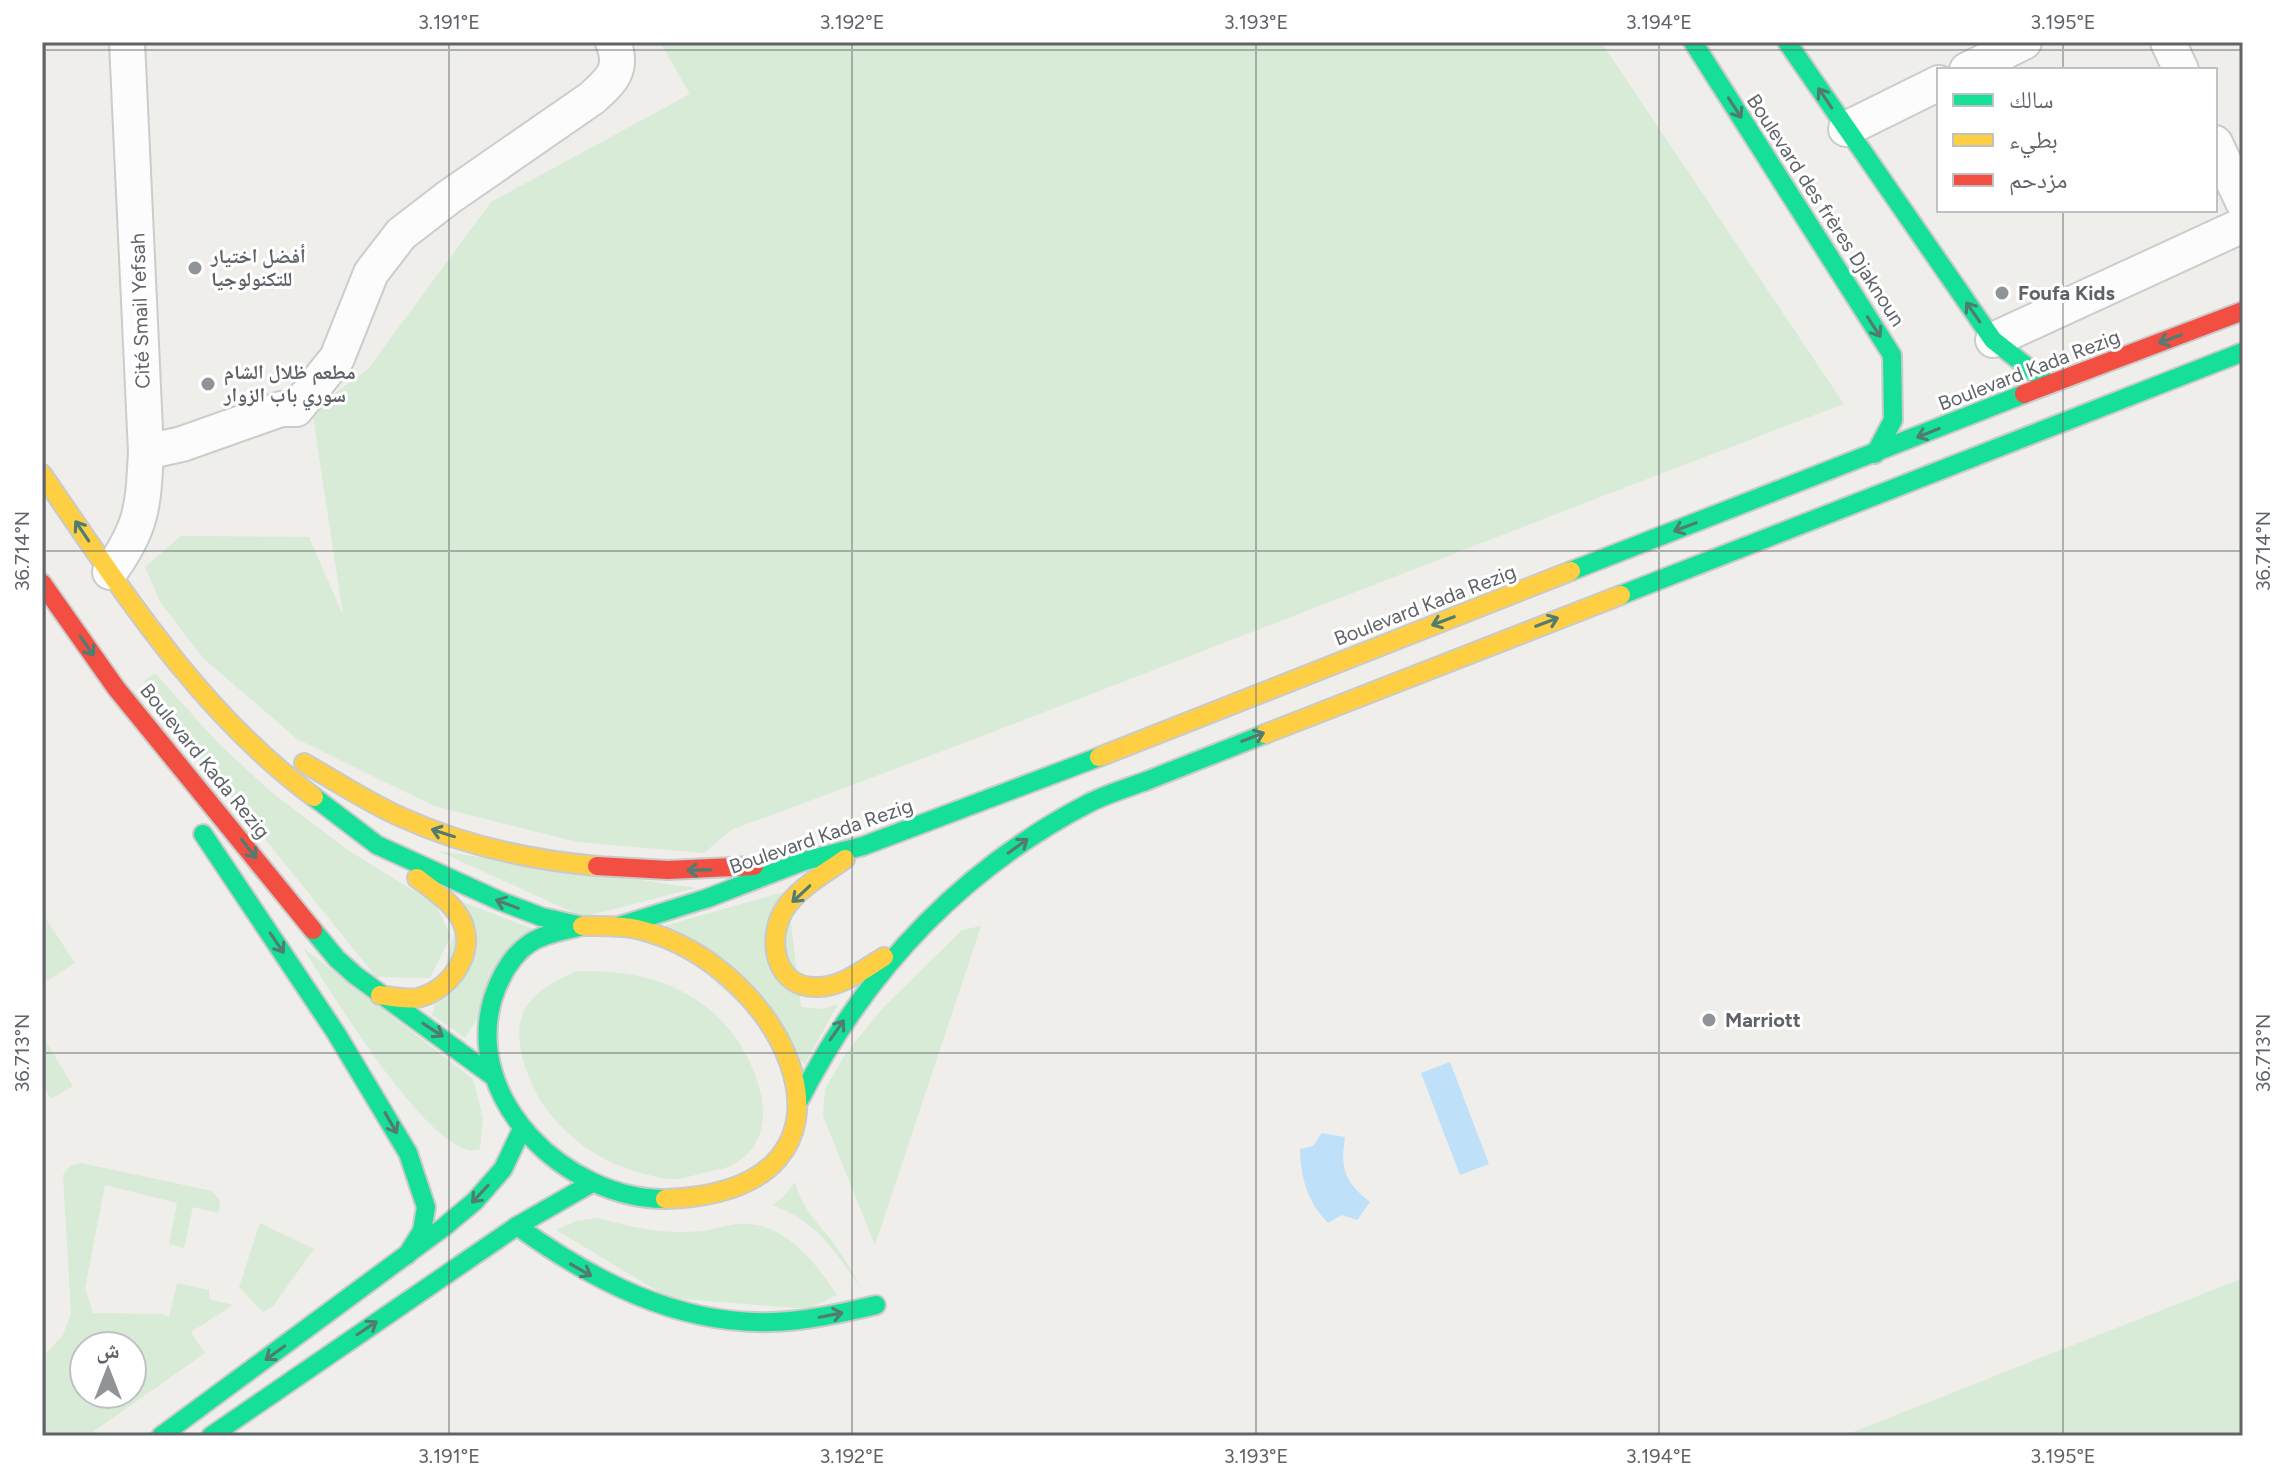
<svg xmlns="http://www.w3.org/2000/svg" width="2285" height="1478" font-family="Figtree,'Noto Naskh Arabic',sans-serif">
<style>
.green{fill:#d8ebd6;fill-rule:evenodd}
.water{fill:#bfe0f9}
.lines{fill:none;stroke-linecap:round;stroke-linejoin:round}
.street-casing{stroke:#cbcccc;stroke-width:38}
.fast-casing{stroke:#cacacb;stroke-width:22}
.slow-casing{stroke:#cacacb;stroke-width:22}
.jam-casing{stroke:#cacacb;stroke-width:22}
.street{stroke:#fdfcfc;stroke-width:34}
.fast{stroke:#16e098;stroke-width:18}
.slow{stroke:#ffcf43;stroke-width:18}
.jam{stroke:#f24e42;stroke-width:18}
.oneway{stroke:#507c72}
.ticks{fill:none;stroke:#5f6368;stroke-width:2;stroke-opacity:0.45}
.poi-dot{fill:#919496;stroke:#fff;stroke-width:3}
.labels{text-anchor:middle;stroke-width:6;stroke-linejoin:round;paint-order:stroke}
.street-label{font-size:20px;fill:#5f6368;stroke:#fff}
.poi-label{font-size:20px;font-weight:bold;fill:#5f6368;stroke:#fff;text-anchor:start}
.neatline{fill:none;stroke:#5f6368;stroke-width:3}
.ticks-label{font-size:20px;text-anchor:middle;fill:#5f6368}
</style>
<rect width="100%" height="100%" fill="#efeeea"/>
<g class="green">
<path d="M660,42H1601L1844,404C1472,544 1104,693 731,830L704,853L577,842L434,806L297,739L204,659L160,602L145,567L181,536L309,537L343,615L312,410L368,369L491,202L690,94Z"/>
<path d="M155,673L218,743L270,791L348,850L435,904L451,936L430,978L376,977L199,757L144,681Z"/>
<path d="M438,851L696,888L583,917Z"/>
<path d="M787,891L801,1007L823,1009L838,1004L805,1064L657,928Z"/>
<path d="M462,902L536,930L465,1038L432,1015Z"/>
<path d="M42,913L75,963L42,984Z"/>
<path d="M981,926L875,1245L823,1116L825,1089L846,1053L883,1008L962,930Z"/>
<path d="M303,948L473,1079L483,1118L480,1149C436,1168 325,982 303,948Z"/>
<path d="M578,971C615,971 650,974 683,992C695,998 709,1008 718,1017C754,1052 792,1136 730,1166C724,1169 714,1170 707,1172C697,1174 687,1178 677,1179C666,1180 652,1176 641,1173C585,1158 536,1115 522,1056C518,1039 517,1019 528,1004C541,987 558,979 578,971Z"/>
<path d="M42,1035L73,1086L51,1099L42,1084Z"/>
<path d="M81,1163L212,1191L220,1201L219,1213L193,1207L184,1248L169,1244L177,1203L105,1185L85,1288L93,1313L162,1314L169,1317L177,1283L209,1290V1299L233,1305L191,1332L205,1353L87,1436H42V1358L63,1335L71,1314L63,1175L70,1166ZM132,1346V1394H84V1346Z"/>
<path d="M795,1182C801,1207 817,1222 832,1241C843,1256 853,1272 862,1290C835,1251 818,1222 772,1205L783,1197Z"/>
<path d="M598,1218C631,1227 665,1235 701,1231C713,1230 725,1225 737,1224C783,1220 814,1260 837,1295L808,1309L669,1298L556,1230L576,1221Z"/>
<path d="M260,1223L314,1249L274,1305L263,1312L239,1287Z"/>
<path d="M2243,1278V1436H1843Z"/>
</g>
<g class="water">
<path d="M1450,1062L1489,1164L1460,1175L1421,1073Z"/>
<path d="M1322,1133L1345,1137C1340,1170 1345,1182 1370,1202L1357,1220L1342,1215L1328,1223C1307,1201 1301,1179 1300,1149L1313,1146Z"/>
</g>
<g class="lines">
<defs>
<g id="street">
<path d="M2168,42L2181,70"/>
<path d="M1967,70L2024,42"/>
<path d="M1846,129L1939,83"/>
<path d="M2215,143L2243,202"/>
<path d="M1993,340L2243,225"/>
<path d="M146,452L182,444L281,409H296L337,358L371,273L401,234L449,197L592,98C612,80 624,69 613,42"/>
<path d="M110,572C143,526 143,506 146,452L127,42"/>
</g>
<g id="fast">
<path d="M1693,42L1892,355L1893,420L1875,454"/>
<path d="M1787,42L1993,340L2049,384"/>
<path d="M1571,571L2024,394"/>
<path d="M1621,595L2243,352"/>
<path d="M314,797L377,845L500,901L542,917L582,926"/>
<path d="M203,834L336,1033L408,1153L426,1207L422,1231L407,1255"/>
<path d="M582,926C565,931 545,933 530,943C512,955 500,977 493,998C462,1100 567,1199 665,1199"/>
<path d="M619,926L708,898L804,861L863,846L1099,757"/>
<path d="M313,930L337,959L355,975L494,1077"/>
<path d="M800,1099C866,971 960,870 1089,803C1107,794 1127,788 1146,781C1186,765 1225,750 1265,734"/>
<path d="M517,1226C592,1280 677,1325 772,1322C807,1321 842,1313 876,1305"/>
<path d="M161,1436L444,1227L475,1201L503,1169L522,1129"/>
<path d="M211,1436L517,1226L592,1183"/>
</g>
<g id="slow">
<path d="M42,474C122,590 199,712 314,797"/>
<path d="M1265,734L1621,595"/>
<path d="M1099,757L1571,571"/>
<path d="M304,763C336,781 367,802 401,817C462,845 531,860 597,866"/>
<path d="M845,859C824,874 798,888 784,910C766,940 775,989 818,987C842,987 864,969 884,957"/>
<path d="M582,926C601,926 619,925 637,929C789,965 892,1192 665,1199"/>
<path d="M380,995C392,997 405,1000 417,998C447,992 474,957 464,927C458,906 434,891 417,878"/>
</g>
<g id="jam">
<path d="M2024,394L2243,311"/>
<path d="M42,583L116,688L313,930"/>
<path d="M597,866L668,870L754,866"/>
</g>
</defs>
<use href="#street" class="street-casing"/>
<use href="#fast" class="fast-casing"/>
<use href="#slow" class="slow-casing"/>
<use href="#jam" class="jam-casing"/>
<use href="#street" class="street"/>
<use href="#fast" class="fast"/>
<use href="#slow" class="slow"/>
<use href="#jam" class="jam"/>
</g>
<defs><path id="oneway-shaft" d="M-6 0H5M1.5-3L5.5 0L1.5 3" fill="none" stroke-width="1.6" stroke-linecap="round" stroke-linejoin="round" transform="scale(2)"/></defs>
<g class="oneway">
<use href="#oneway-shaft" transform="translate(1825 98) rotate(-124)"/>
<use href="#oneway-shaft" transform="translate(1735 108) rotate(57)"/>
<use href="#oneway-shaft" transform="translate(1973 312) rotate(-125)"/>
<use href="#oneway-shaft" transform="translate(1874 327) rotate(57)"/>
<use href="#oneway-shaft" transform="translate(2170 339) rotate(159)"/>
<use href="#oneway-shaft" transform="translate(1928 433) rotate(158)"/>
<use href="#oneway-shaft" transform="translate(1685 527) rotate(159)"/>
<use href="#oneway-shaft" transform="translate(82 531) rotate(-124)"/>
<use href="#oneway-shaft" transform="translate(1443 621) rotate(159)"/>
<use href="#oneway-shaft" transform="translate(1547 622) rotate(-21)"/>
<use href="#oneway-shaft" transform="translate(87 646) rotate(55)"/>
<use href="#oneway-shaft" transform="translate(1253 737) rotate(-21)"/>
<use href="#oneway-shaft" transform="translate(443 833) rotate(-162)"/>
<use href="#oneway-shaft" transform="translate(1018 846) rotate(-36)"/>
<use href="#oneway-shaft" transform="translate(249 849) rotate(52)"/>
<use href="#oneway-shaft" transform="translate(699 870) rotate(178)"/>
<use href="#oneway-shaft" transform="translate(801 894) rotate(137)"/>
<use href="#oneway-shaft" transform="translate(507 904) rotate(-159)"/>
<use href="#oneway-shaft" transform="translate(277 943) rotate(56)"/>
<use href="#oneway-shaft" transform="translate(433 1030) rotate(33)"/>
<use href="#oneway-shaft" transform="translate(837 1030) rotate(-55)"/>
<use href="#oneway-shaft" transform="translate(391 1123) rotate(60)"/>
<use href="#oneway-shaft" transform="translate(480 1194) rotate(133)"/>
<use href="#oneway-shaft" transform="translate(581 1270) rotate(30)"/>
<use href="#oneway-shaft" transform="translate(831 1315) rotate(-11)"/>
<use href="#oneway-shaft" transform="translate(367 1328) rotate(-34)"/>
<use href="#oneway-shaft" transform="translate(275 1353) rotate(144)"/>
</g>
<path class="ticks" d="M45,42V1436M449,42V1436M852,42V1436M1256,42V1436M1659,42V1436M2063,42V70M42,50H2243M2063,210V1436M42,551H2243M42,1053H2243"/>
<g class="poi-dot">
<circle cx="195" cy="268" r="8"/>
<circle cx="2002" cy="293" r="8"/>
<circle cx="208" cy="384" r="8"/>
<circle cx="1709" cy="1020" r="8"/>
</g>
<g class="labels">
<g class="street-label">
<text transform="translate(1826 210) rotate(57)" y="7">Boulevard des frères Djaknoun</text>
<text transform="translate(140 311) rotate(-92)" y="7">Cité Smail Yefsah</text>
<text transform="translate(2029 370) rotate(-21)" y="7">Boulevard Kada Rezig</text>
<text transform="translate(1425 605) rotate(-21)" y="7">Boulevard Kada Rezig</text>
<text transform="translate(205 761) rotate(51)" y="7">Boulevard Kada Rezig</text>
<text transform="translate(821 836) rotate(-19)" y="7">Boulevard Kada Rezig</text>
</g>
<g class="poi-label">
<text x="211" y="263">أفضل اختيار<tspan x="211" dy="23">للتكنولوجيا</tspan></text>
<text x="2018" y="300">Foufa Kids</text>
<text x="224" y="379">مطعم ظلال الشام<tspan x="224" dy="23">سوري باب الزوار</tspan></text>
<text x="1725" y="1027">Marriott</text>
</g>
</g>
<rect width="2285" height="1478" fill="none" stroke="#ffffff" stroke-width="88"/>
<rect x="1937" y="68" width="280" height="144" fill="#ffffff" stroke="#bfc1c3" stroke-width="2"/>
<rect x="1953" y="94" width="40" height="12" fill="#16e098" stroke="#bfc1c3" stroke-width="2"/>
<text x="2009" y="108" font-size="24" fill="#5f6368">سالك</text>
<rect x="1953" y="134" width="40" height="12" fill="#ffcf43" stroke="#bfc1c3" stroke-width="2"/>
<text x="2009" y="148" font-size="24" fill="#5f6368">بطيء</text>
<rect x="1953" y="174" width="40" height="12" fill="#f24e42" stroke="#bfc1c3" stroke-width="2"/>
<text x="2009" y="188" font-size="24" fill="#5f6368">مزدحم</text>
<g transform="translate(108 1370)"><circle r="38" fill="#ffffff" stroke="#bfc1c3" stroke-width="2"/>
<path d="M0-6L14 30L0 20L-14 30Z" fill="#919496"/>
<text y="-12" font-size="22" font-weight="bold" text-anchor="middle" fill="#5f6368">ش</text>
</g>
<rect x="44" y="44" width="2197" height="1390" class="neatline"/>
<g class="ticks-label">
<text x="449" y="29">3.191°E</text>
<text x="852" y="29">3.192°E</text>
<text x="1256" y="29">3.193°E</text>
<text x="1659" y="29">3.194°E</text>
<text x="2063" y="29">3.195°E</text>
<text transform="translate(22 551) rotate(-90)" y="7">36.714°N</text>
<text transform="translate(2263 551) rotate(-90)" y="7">36.714°N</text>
<text transform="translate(22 1053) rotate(-90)" y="7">36.713°N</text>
<text transform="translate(2263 1053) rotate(-90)" y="7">36.713°N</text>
<text x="449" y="1463">3.191°E</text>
<text x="852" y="1463">3.192°E</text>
<text x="1256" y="1463">3.193°E</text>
<text x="1659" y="1463">3.194°E</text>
<text x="2063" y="1463">3.195°E</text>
</g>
</svg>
